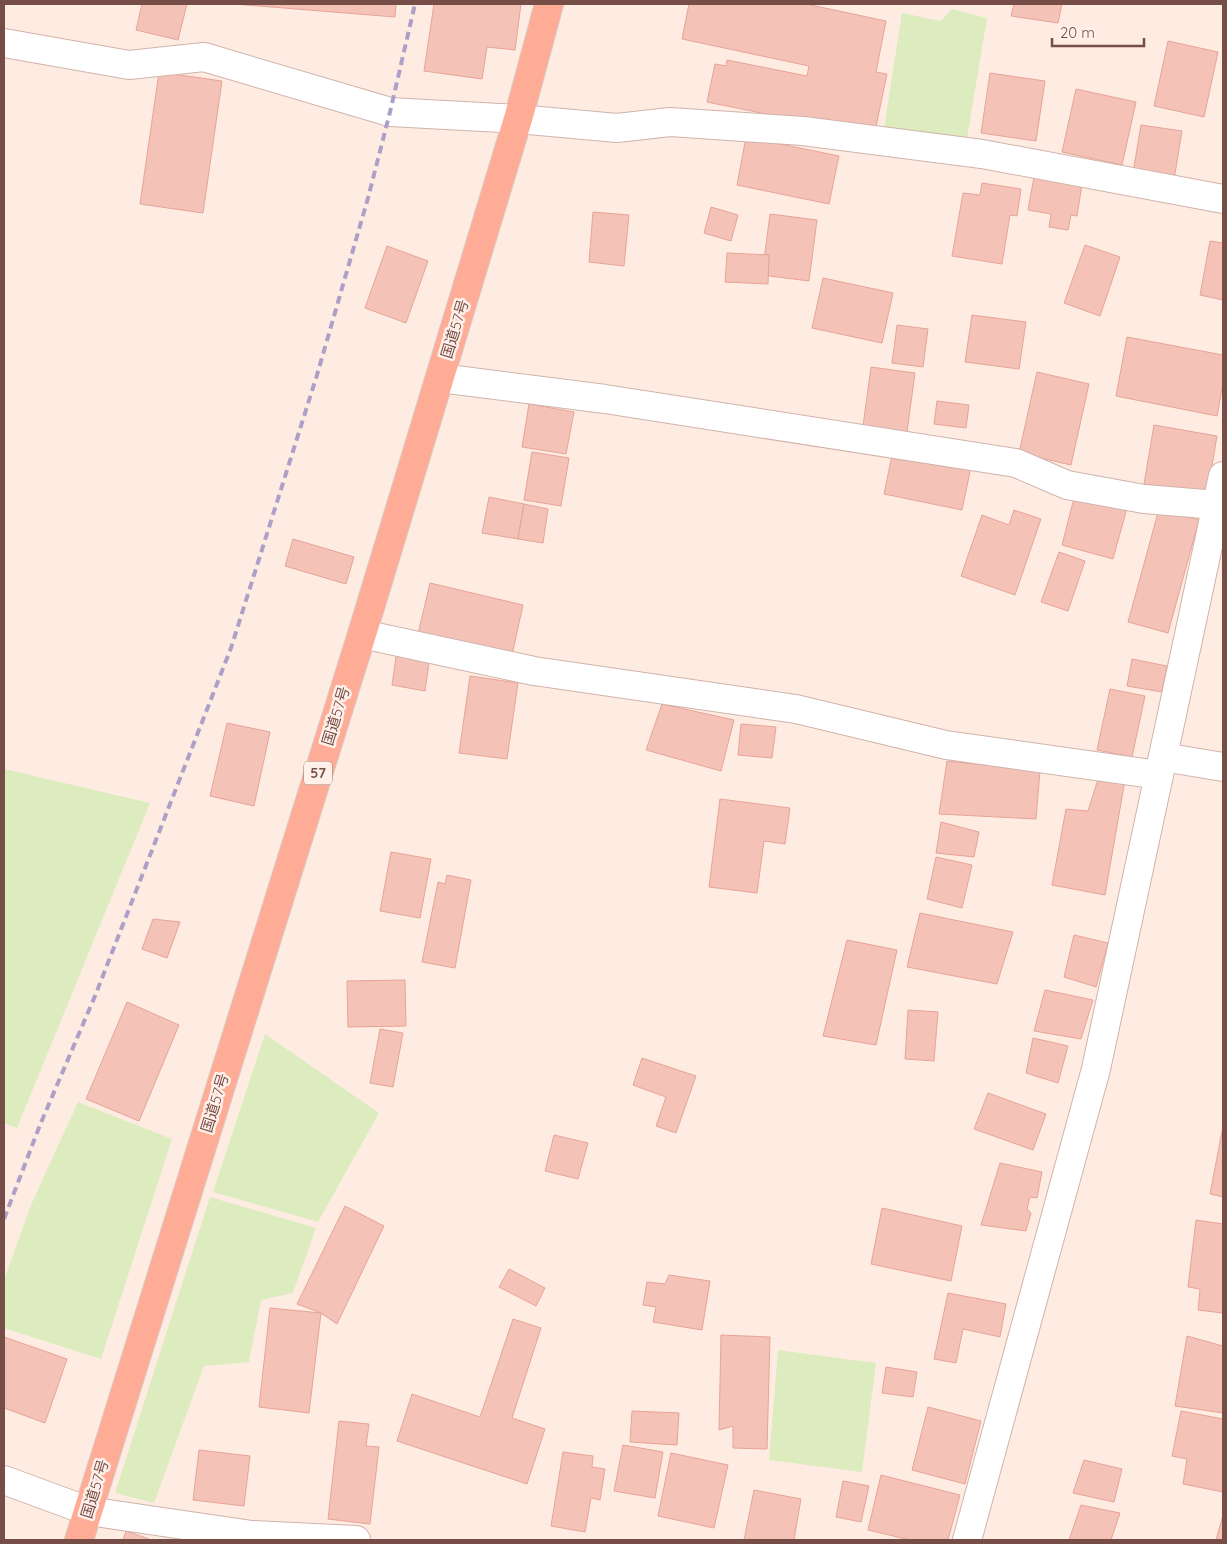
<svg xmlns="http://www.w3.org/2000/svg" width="1227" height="1544" font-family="Quicksand,'Noto Sans JP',sans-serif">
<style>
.green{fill:#dcecbf}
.building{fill:#f5c2b8;stroke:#e8a397}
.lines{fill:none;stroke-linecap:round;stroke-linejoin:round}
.minor-casing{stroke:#d1b3ab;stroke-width:30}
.tertiary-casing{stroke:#d1b3ab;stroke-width:30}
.trunk-casing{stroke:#d9cdcb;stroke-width:30}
.minor{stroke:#fff;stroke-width:28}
.tertiary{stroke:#fff;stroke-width:28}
.trunk{stroke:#feac96;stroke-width:28}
.rail{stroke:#aca0c7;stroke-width:4;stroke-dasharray:8 5;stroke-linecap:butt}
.labels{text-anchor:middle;stroke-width:5;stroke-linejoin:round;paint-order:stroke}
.shield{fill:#fff1e9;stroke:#a07e78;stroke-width:1}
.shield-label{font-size:14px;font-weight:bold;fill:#774d47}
.street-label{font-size:15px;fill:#774d47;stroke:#fff1e9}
</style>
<rect width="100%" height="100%" fill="#feece2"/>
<g class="green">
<path d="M952,9L987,18L967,138L884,128L902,13L941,21Z"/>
<path d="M4,769L150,803L17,1128L4,1123Z"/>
<path d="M265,1034L379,1113L318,1222L213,1192Z"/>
<path d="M78,1102L172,1139L101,1359L4,1328V1280L31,1205Z"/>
<path d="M210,1197L316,1228L293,1293L261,1300L249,1362L204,1366L154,1503L115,1493Z"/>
<path d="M778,1350L876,1363L862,1472L769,1460Z"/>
</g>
<g class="building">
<path d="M142,4H187L178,40L136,30Z"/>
<path d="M234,4H396L395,17Z"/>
<path d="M434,4H521L515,50L487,47L482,79L424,71Z"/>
<path d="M689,4H806L886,21L876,72L887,74L874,136L707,102L715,64L726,66L727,60L807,76L809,66L682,39Z"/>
<path d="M1014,4H1062L1058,23L1011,16Z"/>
<path d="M1168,41L1218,52L1204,117L1154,106Z"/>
<path d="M159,72L222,81L203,213L140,204Z"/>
<path d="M990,73L1045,81L1036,141L981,133Z"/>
<path d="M1076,89L1136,102L1122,165L1062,152Z"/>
<path d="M1141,125L1182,131L1174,180L1133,173Z"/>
<path d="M746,137L839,156L829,204L737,185Z"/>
<path d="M1034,177L1082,185L1077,216L1071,215L1068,230L1049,227L1051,214L1028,210Z"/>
<path d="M982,183L1021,189L1017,216L1010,215L1002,264L952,256L963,193L980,195Z"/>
<path d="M711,207L738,215L731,241L704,233Z"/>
<path d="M593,212L629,215L624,266L589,262Z"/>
<path d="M770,214L817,220L809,281L762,275Z"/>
<path d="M1210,241L1223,243V300L1200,295Z"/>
<path d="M1085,245L1120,257L1100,316L1064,303Z"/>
<path d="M387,246L428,261L406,323L365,308Z"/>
<path d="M727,253L769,255L768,284L725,282Z"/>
<path d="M823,278L893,293L882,343L812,328Z"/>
<path d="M972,315L1026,322L1019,369L965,362Z"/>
<path d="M897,325L928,329L923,367L892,363Z"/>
<path d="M1127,337L1223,355V383L1217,416L1116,396Z"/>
<path d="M871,367L915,373L907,432L863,426Z"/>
<path d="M1037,372L1089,384L1071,465L1019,453Z"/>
<path d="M937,401L969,405L966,428L934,424Z"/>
<path d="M529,404L574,412L566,454L522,447Z"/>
<path d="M1154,425L1217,436L1207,495L1144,484Z"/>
<path d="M894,446L972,462L962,510L884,494Z"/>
<path d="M532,452L569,458L561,506L524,500Z"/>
<path d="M1075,494L1127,508L1113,559L1062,545Z"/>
<path d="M489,497L524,504L518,539L482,533Z"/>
<path d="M524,504L548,509L543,543L518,539Z"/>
<path d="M1159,509L1199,520L1168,633L1128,622Z"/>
<path d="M1014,510L1041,519L1015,595L961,576L982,515L1009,525Z"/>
<path d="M293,539L354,557L346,584L285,566Z"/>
<path d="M1059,552L1085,561L1068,611L1041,602Z"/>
<path d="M430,583L523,605L512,655L418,634Z"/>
<path d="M397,650L430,656L425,691L392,685Z"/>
<path d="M1132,659L1167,666L1162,692L1127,686Z"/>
<path d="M470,676L518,683L507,759L459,753Z"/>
<path d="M1110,689L1145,696L1132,757L1097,750Z"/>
<path d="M662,704L734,720L721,771L646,750Z"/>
<path d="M227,723L270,732L254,806L210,796Z"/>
<path d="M741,724L776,727L772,758L738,755Z"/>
<path d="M947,761L1040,771L1036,819L939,814Z"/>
<path d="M1099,776L1125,780L1105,895L1052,885L1066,809L1088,811Z"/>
<path d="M720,799L790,808L785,844L764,841L757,893L709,887Z"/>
<path d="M941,822L979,832L974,857L936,853Z"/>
<path d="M391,852L431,859L420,918L380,911Z"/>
<path d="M936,857L972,865L962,908L927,899Z"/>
<path d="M447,875L471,880L455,968L422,962L438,882L445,884Z"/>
<path d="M920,913L1013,932L997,984L907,967Z"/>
<path d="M153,919L180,922L167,958L142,949Z"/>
<path d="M1074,935L1108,943L1096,987L1064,977Z"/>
<path d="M847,940L897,950L876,1045L823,1036Z"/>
<path d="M405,980L406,1026L348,1027L347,981Z"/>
<path d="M1045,990L1093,1000L1081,1039L1034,1031Z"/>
<path d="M127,1002L179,1025L139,1121L86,1099Z"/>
<path d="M908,1010L938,1012L934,1061L905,1059Z"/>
<path d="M380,1029L403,1033L393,1087L370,1083Z"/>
<path d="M1033,1038L1068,1046L1058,1083L1026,1073Z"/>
<path d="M642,1058L696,1076L676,1133L656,1126L666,1097L633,1085Z"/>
<path d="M988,1093L1046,1114L1033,1150L974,1129Z"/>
<path d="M1223,1126V1197L1210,1194Z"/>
<path d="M554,1135L588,1143L578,1179L545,1171Z"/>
<path d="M1000,1163L1042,1172L1037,1198L1030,1197L1027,1209L1031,1213L1026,1231L981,1225Z"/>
<path d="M345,1206L384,1226L337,1324L321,1313L297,1304Z"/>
<path d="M882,1208L962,1226L951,1281L871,1264Z"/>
<path d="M1196,1220L1223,1224V1313L1198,1310L1200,1289L1188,1287Z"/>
<path d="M509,1269L545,1288L536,1306L499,1287Z"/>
<path d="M669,1275L710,1281L702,1330L653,1322L656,1307L643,1305L647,1282L665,1284Z"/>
<path d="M948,1293L1006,1304L1000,1337L963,1329L956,1363L934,1359Z"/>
<path d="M270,1308L321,1313L309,1413L259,1407Z"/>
<path d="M513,1319L541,1328L512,1418L545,1429L527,1484L397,1441L412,1394L480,1417Z"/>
<path d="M721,1335L770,1337L767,1449L733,1448V1426L719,1430Z"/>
<path d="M1187,1336L1223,1346V1413L1175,1406Z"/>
<path d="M4,1337L67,1359L45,1423L4,1408Z"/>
<path d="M886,1367L917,1372L913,1397L882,1393Z"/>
<path d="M928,1407L981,1421L965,1484L912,1470Z"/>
<path d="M632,1411L679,1413L677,1445L630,1442Z"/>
<path d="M1181,1411L1223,1419V1492L1183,1484L1187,1459L1172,1456Z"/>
<path d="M339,1421L369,1424L366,1446L379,1447L370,1524L328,1519Z"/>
<path d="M623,1445L663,1452L655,1498L614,1491Z"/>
<path d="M199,1450L250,1456L244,1506L193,1500Z"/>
<path d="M563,1452L593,1456L592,1467L605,1469L600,1500L591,1498L585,1532L551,1526Z"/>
<path d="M671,1453L728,1465L714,1528L658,1516Z"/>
<path d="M1084,1460L1122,1469L1114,1502L1073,1493Z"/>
<path d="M881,1475L960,1495L948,1540H910L868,1530Z"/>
<path d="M843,1481L869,1486L861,1522L836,1517Z"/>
<path d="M754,1490L801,1499L794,1540H744Z"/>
<path d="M1081,1505L1120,1513L1111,1540H1069Z"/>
<path d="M1223,1515V1540H1216Z"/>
<path d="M126,1531L149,1539V1540H123Z"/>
</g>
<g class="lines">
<defs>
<g id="minor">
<path d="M4,43L129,65L204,57L390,112L518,119L617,128L670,122L803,131L982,154L1223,199"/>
<path d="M440,378L605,399L1016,463L1067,485L1144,499L1217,505"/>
<path d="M362,634L534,671L796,709L946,745L1159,775"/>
<path d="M1163,757L1223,767"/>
<path d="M4,1480L88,1511L252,1535L356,1540"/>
</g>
<path id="tertiary" d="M967,1540L1096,1069L1223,476"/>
<path id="trunk" d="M79,1540L362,634L518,119L549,4"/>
</defs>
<use href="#minor" class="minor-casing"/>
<use href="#tertiary" class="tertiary-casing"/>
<use href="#trunk" class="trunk-casing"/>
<use href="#minor" class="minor"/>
<use href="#tertiary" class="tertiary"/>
<use href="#trunk" class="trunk"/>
<path class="rail" d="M4,1219L40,1125L95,996L231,648L317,375L368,198L390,112L415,4"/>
</g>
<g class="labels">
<rect class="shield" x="304" y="761.5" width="28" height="23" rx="4"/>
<g class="shield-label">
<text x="318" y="778">57</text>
</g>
<g class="street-label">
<text transform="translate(455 329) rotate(-73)" y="5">国道57号</text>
<text transform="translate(336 716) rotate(-73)" y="5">国道57号</text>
<text transform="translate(215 1103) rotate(-73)" y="5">国道57号</text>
<text transform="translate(95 1489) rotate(-73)" y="5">国道57号</text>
</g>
</g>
<rect width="1227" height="1544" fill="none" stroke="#774d47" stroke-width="10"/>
<path d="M1052 38v8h92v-8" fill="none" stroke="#774d47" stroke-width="2.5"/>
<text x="1060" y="38" font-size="15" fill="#774d47" stroke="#fff1e9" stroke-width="4" paint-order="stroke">20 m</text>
</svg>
